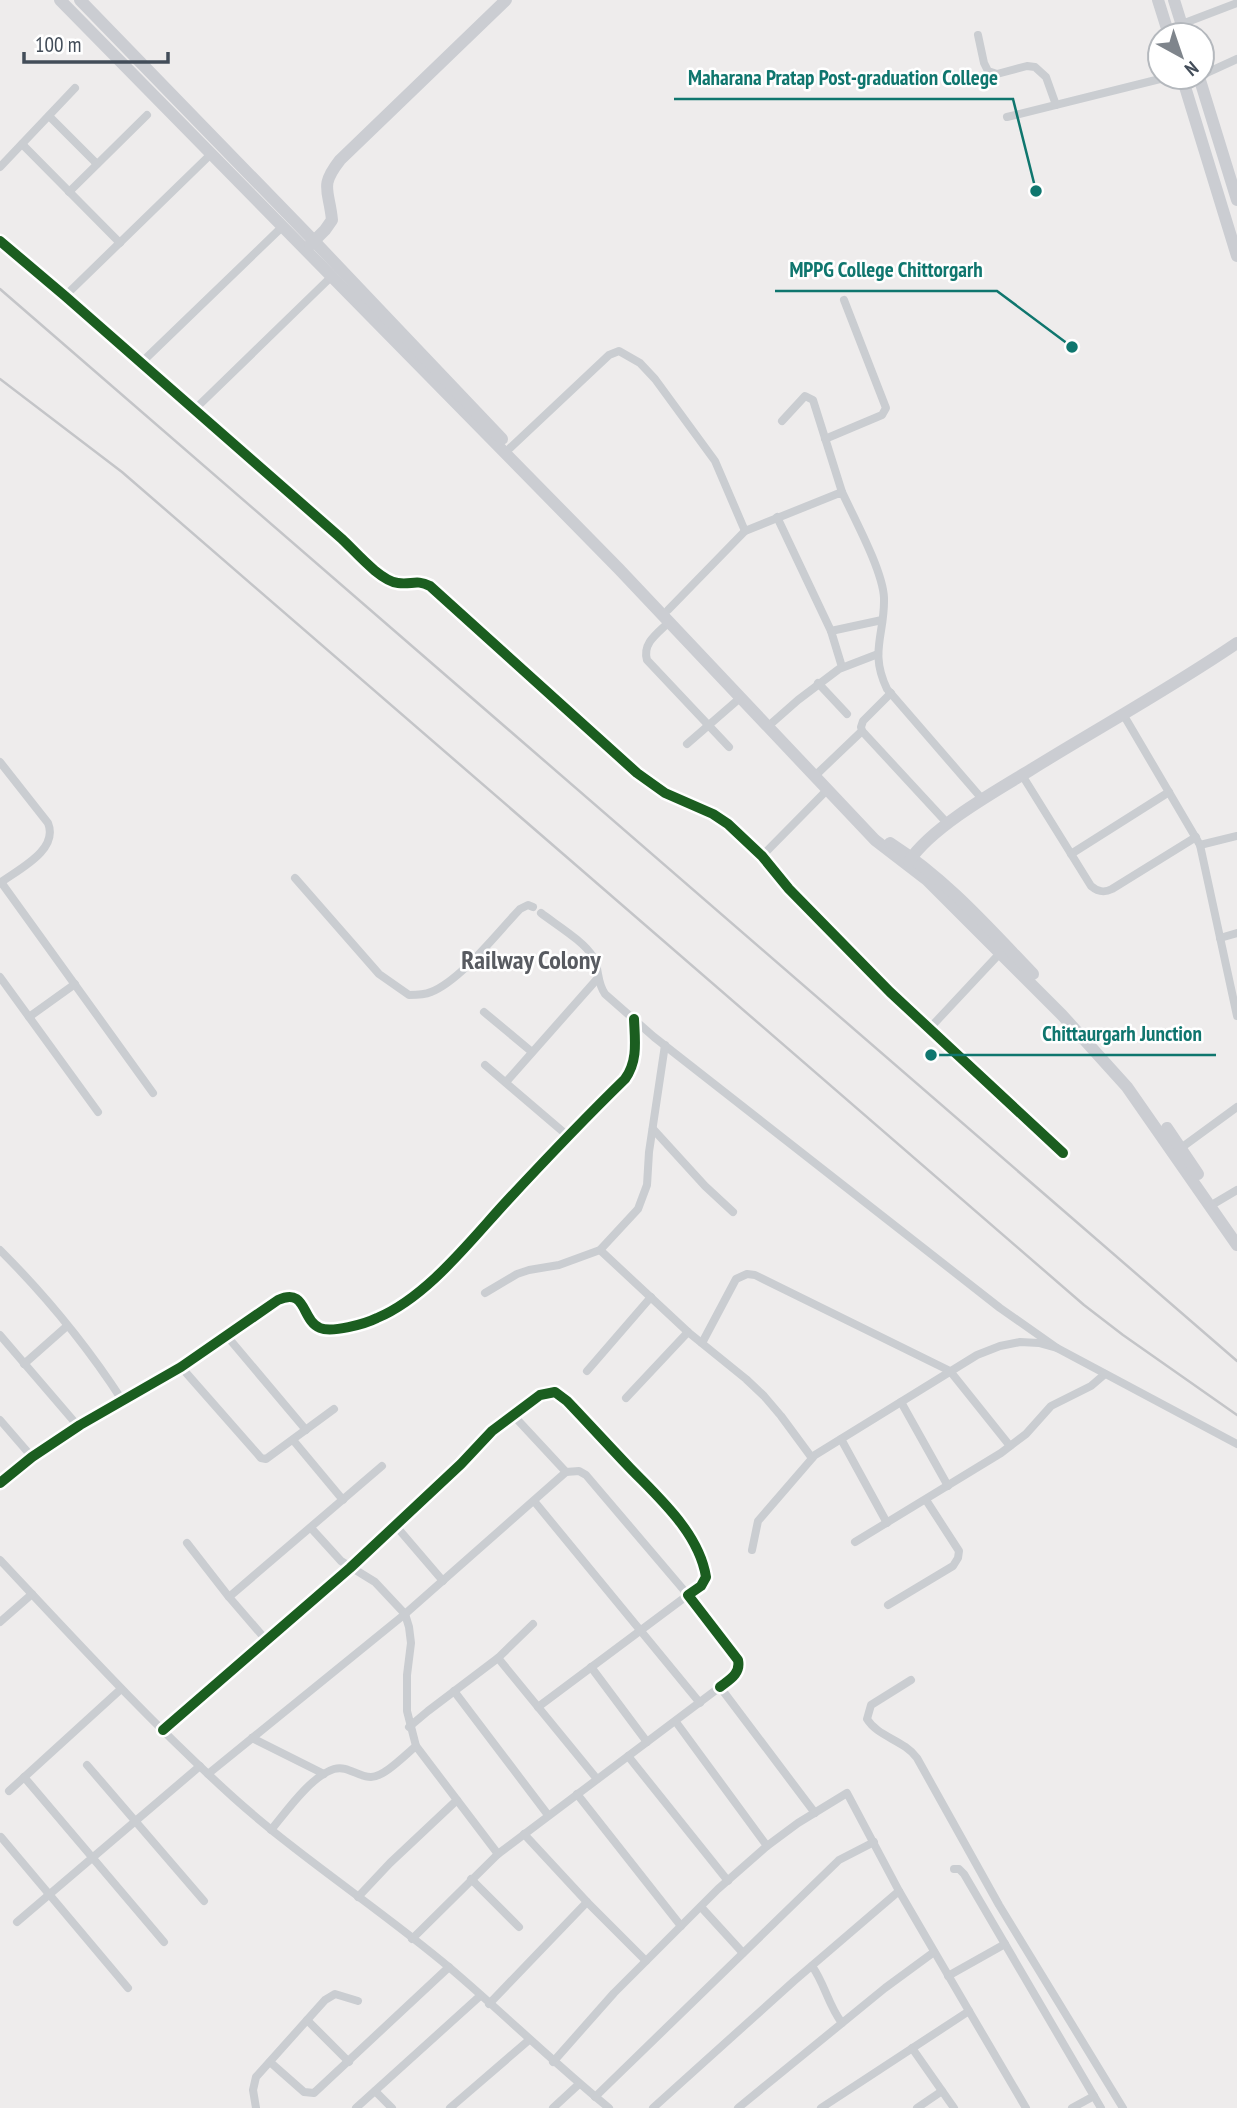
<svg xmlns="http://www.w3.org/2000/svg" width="1237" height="2108" font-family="'PT Sans Narrow',sans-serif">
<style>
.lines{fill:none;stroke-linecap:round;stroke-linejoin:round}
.street{stroke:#cacdd1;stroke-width:8}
.secondary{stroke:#cbcdd2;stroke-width:12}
.rail{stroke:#c4c5c8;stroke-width:2.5}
.cycleway-casing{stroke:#fff;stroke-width:15}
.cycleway{stroke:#1b5e20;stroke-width:10}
.labels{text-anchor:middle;stroke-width:5;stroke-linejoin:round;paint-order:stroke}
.district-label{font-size:26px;font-weight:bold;fill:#585b61;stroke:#fff}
.leader{fill:none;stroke:#0f766e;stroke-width:2.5}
.callout-dot{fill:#0f766e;stroke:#fff;stroke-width:2.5}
.callout-label{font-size:21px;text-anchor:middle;font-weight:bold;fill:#0f766e;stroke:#fff;stroke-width:5;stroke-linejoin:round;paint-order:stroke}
</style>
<rect width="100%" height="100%" fill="#eeecec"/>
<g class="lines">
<g class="street">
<path d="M1182,24L1237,3"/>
<path d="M978,35L984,63L988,71L997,74L1027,66L1035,67L1046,77L1056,105"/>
<path d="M1202,75L1237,59"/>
<path d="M49,116L97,164"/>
<path d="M1007,117L1168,77"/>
<path d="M22,144L120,243"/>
<path d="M0,167L75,88"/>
<path d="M69,192L147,115"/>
<path d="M0,241L65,296L342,539C355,551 380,581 398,583C412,585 416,579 430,586L637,773L665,793L713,814L728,824L762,856L789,889L890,992L1063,1153"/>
<path d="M65,296L211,154"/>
<path d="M141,363L282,227"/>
<path d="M194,410L331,277"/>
<path d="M782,421L805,396L813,400L842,492"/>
<path d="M825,439L882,415L886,408L844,300"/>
<path d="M510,448L609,355L619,351L640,363L655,379L715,461L745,531"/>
<path d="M777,517L831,631L882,620"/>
<path d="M668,610L745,531L842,492C854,518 883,571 884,598C885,634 869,652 887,689L983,800"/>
<path d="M669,622C658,633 642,643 647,660L729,747"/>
<path d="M831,631L842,667"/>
<path d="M818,683L847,714"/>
<path d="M1123,714L1200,845L1237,1016"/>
<path d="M773,722L798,700L839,669L878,654"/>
<path d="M862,731L948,824"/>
<path d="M687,744L740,698"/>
<path d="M0,762L48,823C59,850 19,869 0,883"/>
<path d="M819,772L862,731L861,727L863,721L891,693"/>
<path d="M1022,775L1091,886C1098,892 1104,893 1112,889L1196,837"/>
<path d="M1200,845L1237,836"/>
<path d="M1071,854L1169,792"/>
<path d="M762,856L827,790"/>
<path d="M295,878L379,974L409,995C416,995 424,995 431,992C461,980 497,933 520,909L528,905L533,907"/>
<path d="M1,882L153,1093"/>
<path d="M541,913C555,924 585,942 593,957C600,970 596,981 605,994L654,1037L1000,1308L1057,1348"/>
<path d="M1220,938L1237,933"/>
<path d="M0,977L98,1112"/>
<path d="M484,1012L532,1052"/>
<path d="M29,1017L75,984"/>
<path d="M929,1029L1002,951"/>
<path d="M485,1065L568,1136"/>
<path d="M506,1082L598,978"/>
<path d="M653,1129L705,1186L733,1212"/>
<path d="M1181,1148L1237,1107"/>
<path d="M1210,1206L1237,1190"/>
<path d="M0,1250C45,1295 87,1346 122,1400"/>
<path d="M600,1250L688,1332L746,1379L764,1396L781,1416L812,1458"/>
<path d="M485,1293L517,1274L529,1270L559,1265L600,1250L638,1209L647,1185L649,1152L665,1045"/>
<path d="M0,1335L78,1426"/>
<path d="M226,1335L306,1430"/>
<path d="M702,1343L736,1279L747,1274L755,1275L950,1371L1010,1446"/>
<path d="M24,1364L67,1326"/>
<path d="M181,1367L261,1458L266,1459L334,1409"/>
<path d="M587,1371L651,1297"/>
<path d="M626,1398L688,1332"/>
<path d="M901,1402L948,1486"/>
<path d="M513,1415L566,1472"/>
<path d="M0,1420L32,1457"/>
<path d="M841,1439L887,1523"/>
<path d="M293,1440L343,1500"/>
<path d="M0,1483L32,1457L80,1425L181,1367L278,1300C307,1287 301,1320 320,1328C332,1333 365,1324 377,1318C427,1297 470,1241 506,1202C545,1160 584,1119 625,1079C638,1061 635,1041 634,1019"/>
<path d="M534,1501L700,1703"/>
<path d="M395,1525L443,1581"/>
<path d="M311,1528L341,1561L375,1582L405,1614L409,1627L411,1643L407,1675V1711L416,1746"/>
<path d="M855,1542L1001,1453L1026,1434L1051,1406L1091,1386L1105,1374"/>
<path d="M187,1543L229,1597L267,1641"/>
<path d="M752,1550L758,1521L815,1455L977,1355L1000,1346L1020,1342L1039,1343L1057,1348L1237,1444"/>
<path d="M0,1560C76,1641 151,1723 234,1798C302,1859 380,1909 450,1968C504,2014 554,2063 609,2108"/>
<path d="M229,1597L382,1466"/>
<path d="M888,1605L953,1566L958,1558L959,1551L926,1500"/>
<path d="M0,1622L32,1594"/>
<path d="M498,1658L597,1779"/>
<path d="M591,1667L647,1742"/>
<path d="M911,1680L871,1705L867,1719C878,1737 904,1740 917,1758L999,1905L1123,2108"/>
<path d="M454,1691L548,1815"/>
<path d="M676,1722L767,1846"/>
<path d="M409,1727L428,1711L498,1658L533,1624"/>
<path d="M163,1730L350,1568L461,1464L492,1431L540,1395L555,1392L567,1401C588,1423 609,1446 630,1468C659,1498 699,1533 706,1577L701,1586L688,1595L738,1660C741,1674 729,1680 720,1687"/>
<path d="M252,1738L324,1774"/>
<path d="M628,1756L728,1881"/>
<path d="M87,1765L204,1901"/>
<path d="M208,1774L405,1614L566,1472L579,1471L586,1475L688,1595L538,1707"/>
<path d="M24,1777L164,1942"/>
<path d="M9,1791L121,1689"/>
<path d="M577,1794L681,1926"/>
<path d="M271,1830C286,1812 311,1776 334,1769C348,1765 357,1777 371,1777C384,1777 405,1755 416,1746L498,1854L720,1687L815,1813"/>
<path d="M524,1834L587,1902L646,1961"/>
<path d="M1,1837L128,1988"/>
<path d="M954,1869H959L964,1874L1101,2108"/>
<path d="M471,1879L519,1927"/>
<path d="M358,1897L390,1863L457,1800"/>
<path d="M701,1907L743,1953"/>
<path d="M17,1922L200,1766"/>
<path d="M412,1939L498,1854"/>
<path d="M812,1966C825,1984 828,2005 842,2023"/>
<path d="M948,1976L1005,1944"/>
<path d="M489,2004L587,1902"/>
<path d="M307,2020L349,2062"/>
<path d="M912,2048L954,2108"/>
<path d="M270,2062L304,2092L314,2093L449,1967"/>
<path d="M553,2062L614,1993L718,1889L767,1846L798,1823L847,1793L899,1891L969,2011"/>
<path d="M375,2091L392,2108"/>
<path d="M595,2097L839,1860L874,1842"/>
<path d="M256,2108L253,2090L256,2077L325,2000L335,1994L358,2001"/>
<path d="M356,2108L480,1996"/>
<path d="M450,2108L529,2040"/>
<path d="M553,2108L579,2084"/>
<path d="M653,2108L794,1981L899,1891"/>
<path d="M738,2108L885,1988L934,1952"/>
<path d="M821,2108L969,2011L1026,2108"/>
<path d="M917,2108L942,2091"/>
<path d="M1072,2108L1094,2096"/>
</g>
<g class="secondary">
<path d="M60,0L619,569L875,840L927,880L1062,1015L1127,1087L1237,1245"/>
<path d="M80,0L314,241L502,439"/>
<path d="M1158,0L1169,35"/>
<path d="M1174,0L1185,35"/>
<path d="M1182,77L1237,256"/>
<path d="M1199,77L1237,200"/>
<path d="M310,245L325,230L332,220C329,189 319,187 340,160L506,0"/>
<path d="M890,843C946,879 988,927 1033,974"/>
<path d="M909,861C933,826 994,792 1032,769C1100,727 1171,688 1237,643"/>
<path d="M1167,1128L1198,1174"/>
</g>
<g class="rail">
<path d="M0,289L1237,1361"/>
<path d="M0,379L122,472L1084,1305L1123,1335L1237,1415"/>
</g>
<defs>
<g id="cycleway">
<path d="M0,241L65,296L342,539C355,551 380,581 398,583C412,585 416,579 430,586L637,773L665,793L713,814L728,824L762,856L789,889L890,992L1063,1153"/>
<path d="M0,1483L32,1457L80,1425L181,1367L278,1300C307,1287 301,1320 320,1328C332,1333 365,1324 377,1318C427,1297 470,1241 506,1202C545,1160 584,1119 625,1079C638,1061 635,1041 634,1019"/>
<path d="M163,1730L350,1568L461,1464L492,1431L540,1395L555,1392L567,1401C588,1423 609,1446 630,1468C659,1498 699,1533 706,1577L701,1586L688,1595L738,1660C741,1674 729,1680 720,1687"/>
</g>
</defs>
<use href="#cycleway" class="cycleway-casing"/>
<use href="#cycleway" class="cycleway"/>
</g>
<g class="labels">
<g class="district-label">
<text x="531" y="969">Railway Colony</text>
</g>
</g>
<path class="leader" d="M1036 191L1013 99H674M1072 347L997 291H775M931 1055L1028 1055H1216"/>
<g class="callout-dot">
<circle cx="1036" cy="191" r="7"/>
<circle cx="1072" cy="347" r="7"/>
<circle cx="931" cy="1055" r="7"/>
</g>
<g class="callout-label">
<text x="843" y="85">Maharana Pratap Post-graduation College</text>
<text x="886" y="277">MPPG College Chittorgarh</text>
<text x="1122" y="1041">Chittaurgarh Junction</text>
</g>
<g transform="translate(1181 56) rotate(140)"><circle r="33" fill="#ffffff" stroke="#b4b8bd" stroke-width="2"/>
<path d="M0-5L12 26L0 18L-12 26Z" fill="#7f858c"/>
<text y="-10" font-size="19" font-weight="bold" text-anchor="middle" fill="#434d59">N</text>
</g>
<path d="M24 52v10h144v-10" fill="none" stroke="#434d59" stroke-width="3.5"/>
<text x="35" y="52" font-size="21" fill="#434d59" stroke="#ffffff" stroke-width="5" paint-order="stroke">100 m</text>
</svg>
